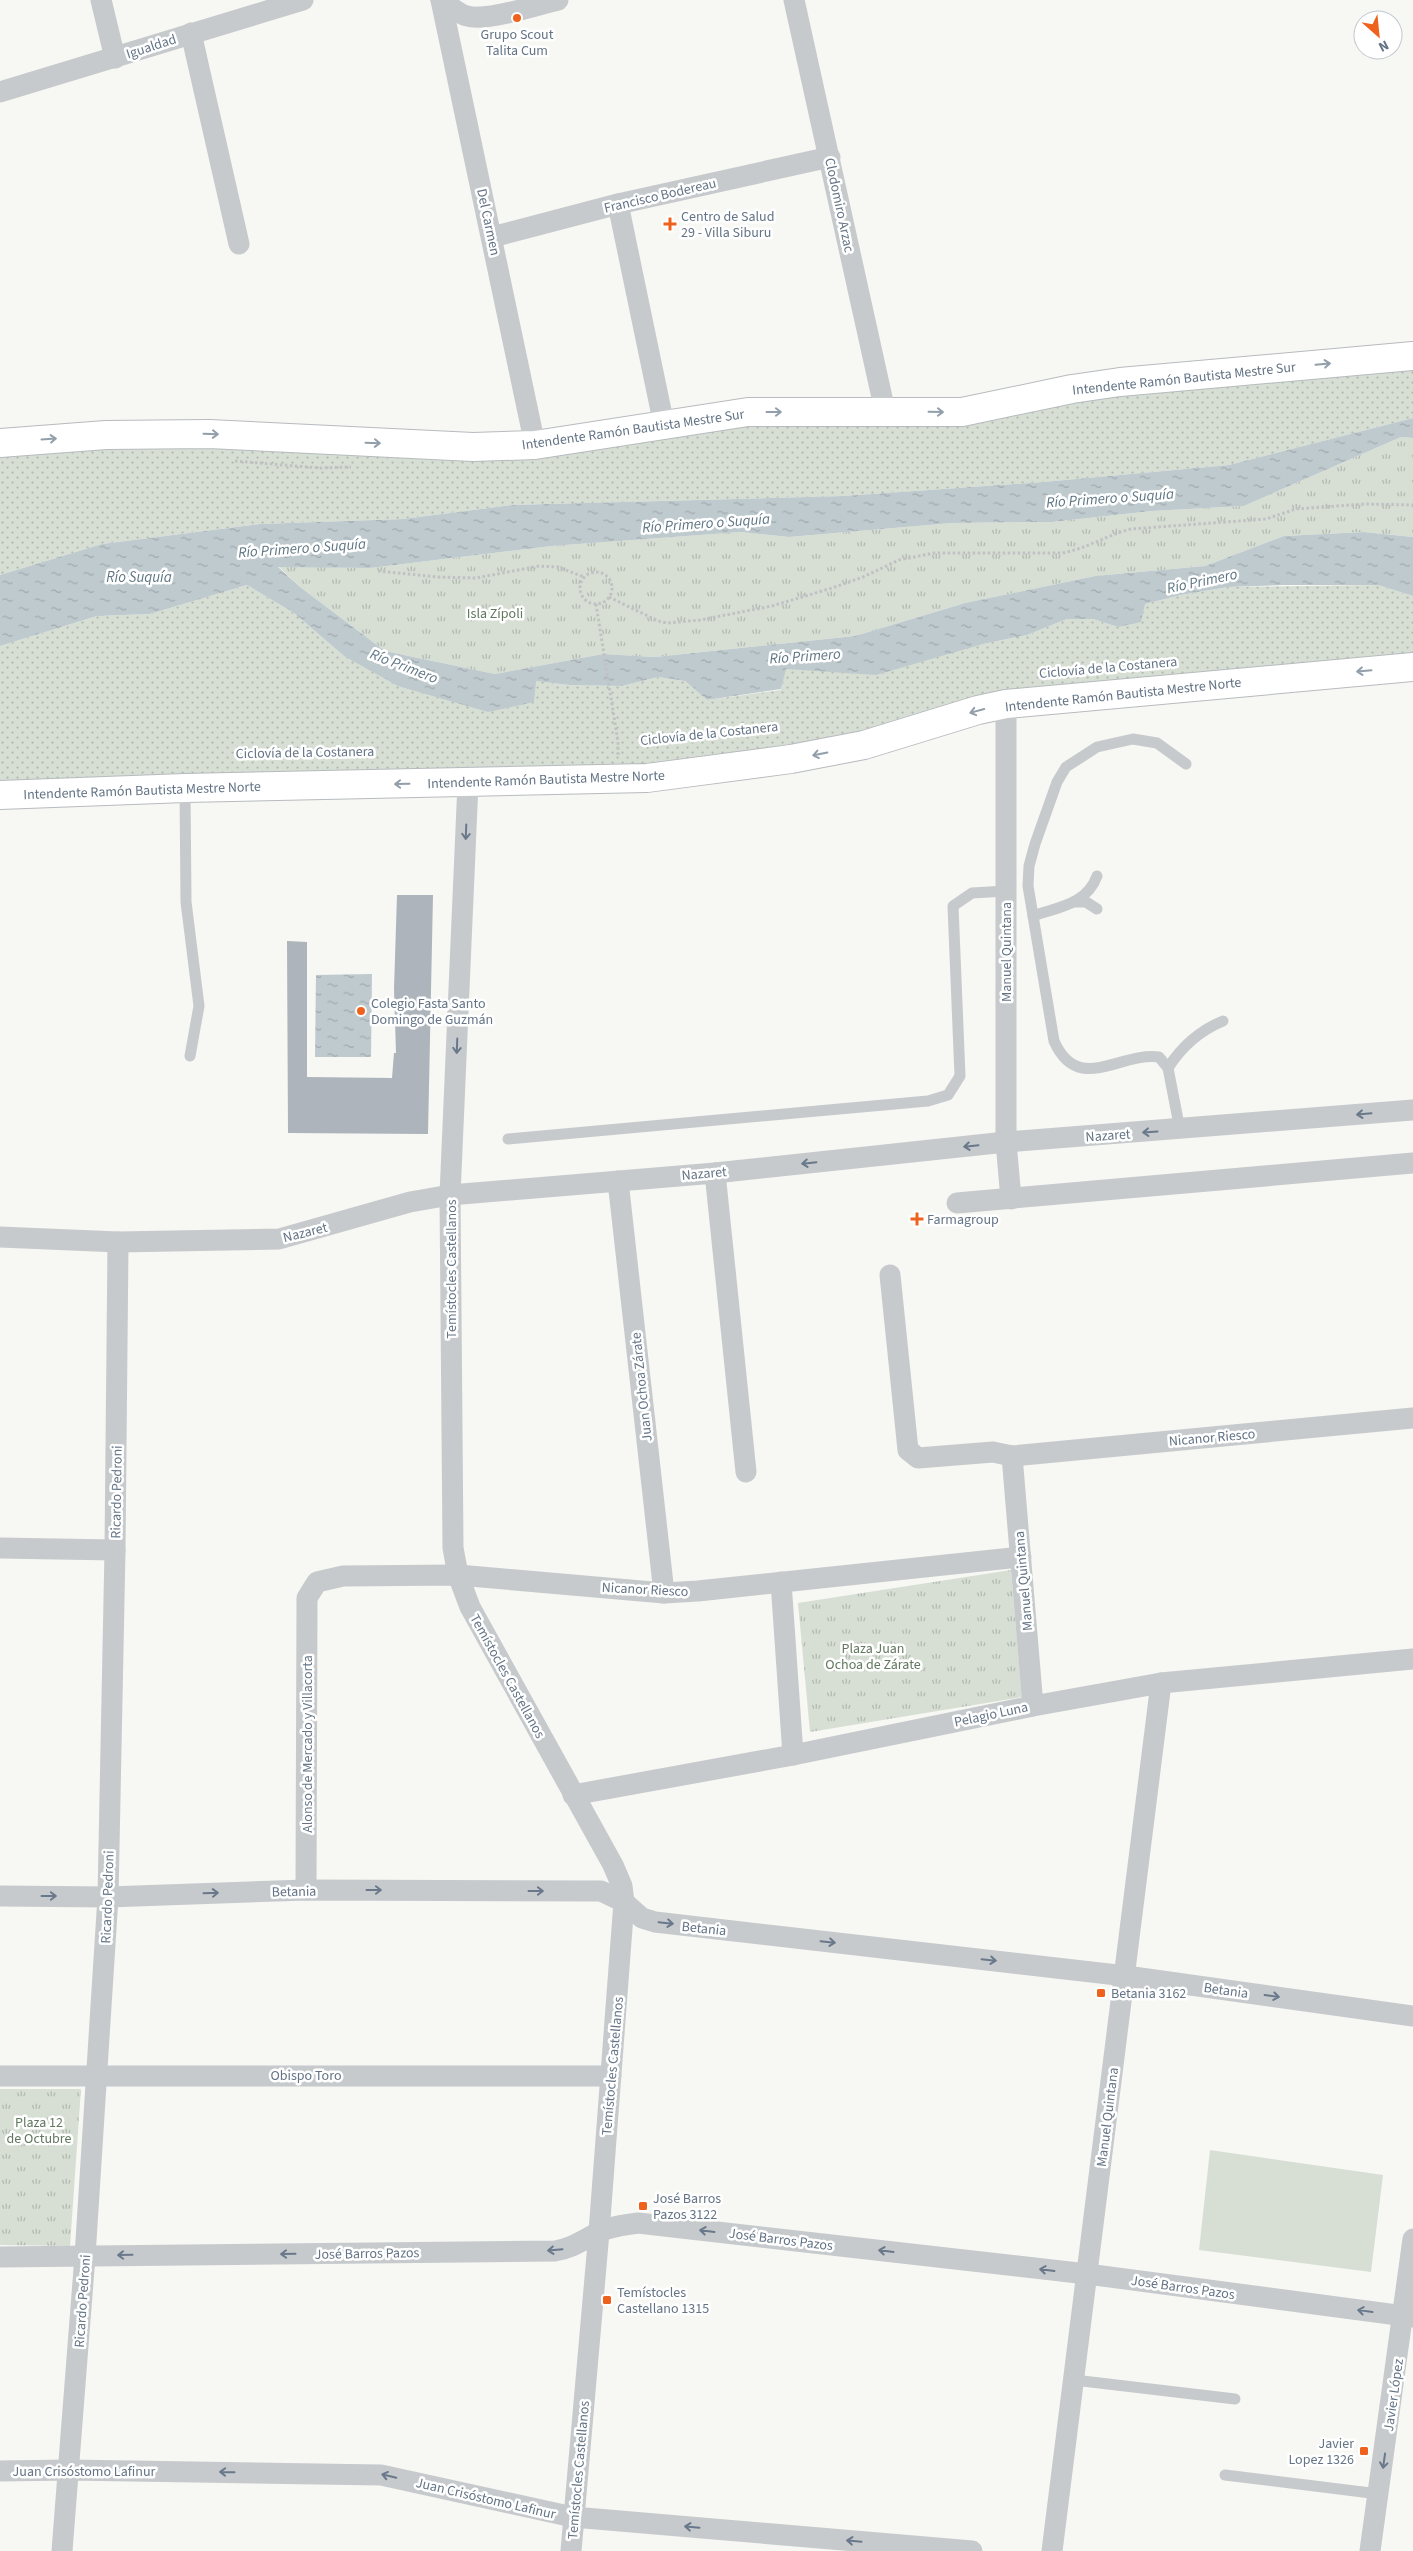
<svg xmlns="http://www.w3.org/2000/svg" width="1413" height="2551" font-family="'Source Sans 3',sans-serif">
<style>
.grass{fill:url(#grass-dots)}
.park{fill:url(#park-tufts)}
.garden{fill:#d7dfd4}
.water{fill:url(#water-ripples)}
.building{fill:#adb4bb}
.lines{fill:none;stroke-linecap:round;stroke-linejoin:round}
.primary-casing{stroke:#b7bbbf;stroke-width:30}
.path{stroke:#c0c1c4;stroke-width:3;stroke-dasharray:2.5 2.5;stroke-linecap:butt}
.service{stroke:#c6cacd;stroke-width:11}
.minor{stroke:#c6cacd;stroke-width:21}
.primary{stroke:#fff;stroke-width:28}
.oneway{stroke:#929eaa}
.oneway2{stroke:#69788a}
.poi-dot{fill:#ee621d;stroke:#fff;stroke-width:2}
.labels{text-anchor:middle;stroke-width:5;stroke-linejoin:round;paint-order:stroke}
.poi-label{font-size:14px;fill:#647486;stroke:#fff;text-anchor:start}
.street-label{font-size:14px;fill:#647486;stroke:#fff}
.park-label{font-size:14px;fill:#62785f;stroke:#fff}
.water-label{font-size:15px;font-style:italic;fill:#5f7683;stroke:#fff}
</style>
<defs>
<pattern id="grass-dots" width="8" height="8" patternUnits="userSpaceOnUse" patternTransform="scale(1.25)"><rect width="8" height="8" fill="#d7dfd4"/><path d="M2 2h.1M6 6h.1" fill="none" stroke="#b2b9b2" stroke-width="1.8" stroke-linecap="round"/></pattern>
<pattern id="park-tufts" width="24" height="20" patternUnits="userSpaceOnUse" patternTransform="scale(1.25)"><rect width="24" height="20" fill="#d7dfd4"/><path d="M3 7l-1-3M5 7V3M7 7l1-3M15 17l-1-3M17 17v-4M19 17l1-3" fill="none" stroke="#b2b9b2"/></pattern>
<pattern id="water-ripples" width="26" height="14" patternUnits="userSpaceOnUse" patternTransform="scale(1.25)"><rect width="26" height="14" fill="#bfcacf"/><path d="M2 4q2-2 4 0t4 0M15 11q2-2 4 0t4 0" fill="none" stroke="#9fa9ae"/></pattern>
</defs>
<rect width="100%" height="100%" fill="#f7f7f3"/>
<g class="grass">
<path d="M1413,356V418L1229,465L1043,482L843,496L512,505L403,519L260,524L102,544L0,575V443L473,447L885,411Z"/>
<path d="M247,585L294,613L344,656L569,685L622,686L658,677L685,681L707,700L781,690L785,669H808L983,644L1027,635L1067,619H1093L1118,627L1145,604L1181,595L1228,587L1378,585L1413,596V667L1032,701L791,759L0,795V646L97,616L150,614Z"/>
</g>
<g class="park">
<path d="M1401,437L1413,438V537L1364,532L1284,536L1205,566L1095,576L965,603L855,636L655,657L603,654L495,674L385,651L300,587L278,566L370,568L552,546L741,532L789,537L952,523L1052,522L1152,511L1244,506Z"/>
<path d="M1011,1570L1022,1697L810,1732L798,1603Z"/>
<path d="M0,2089H81L70,2246L0,2245Z"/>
</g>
<path class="garden" d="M1210,2150L1383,2175L1371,2272L1199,2250Z"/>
<g class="water">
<path d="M1413,418V438L1401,437L1244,506L1152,511L1052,522L952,523L789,537L741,532L552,546L370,568L278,567L300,587L385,651L495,674L603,654L655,657L855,636L965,603L1095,576L1205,566L1284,536L1364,532L1413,537V596L1378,585H1283L1228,587L1181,595L1145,604L1141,622L1118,627L1093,619H1067L1027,635L983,644L876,675L786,669L781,689L707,700L685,681L658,677L622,686L569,685L536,681L534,702L488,712L398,686L344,656L294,613L247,585L150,614L97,616L0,646V575L102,544L260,524L403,519L512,505L843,496L1043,482L1229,465Z"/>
<path d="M372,974L371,1057H315L316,975Z"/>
</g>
<path class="building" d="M397,895H433L428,1134L288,1133L287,941L307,942V1077L392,1078L394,1053H396L394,989Z"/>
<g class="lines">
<defs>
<g id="primary">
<path d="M0,443L106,435L209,434L473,447L535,445L748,412H962L1072,389L1120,382L1413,356"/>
<path d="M0,795L185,788L647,778L791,759L864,745L978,710L1006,704L1413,667"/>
</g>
</defs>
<use href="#primary" class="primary-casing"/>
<g class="path">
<path d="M235,461L320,468L351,467"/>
<path d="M378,571L438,577L476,578L539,566L558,567L584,577"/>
<circle cx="596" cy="588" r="16"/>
<path d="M609,597L658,621L667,623L700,620L772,606L832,588L863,577L899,560L934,553H1062C1086,549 1107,535 1131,529L1266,519L1296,509L1364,504L1413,505"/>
<path d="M596,604L618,742V755"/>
</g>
<g class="service">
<path d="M185,788L186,902L199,1006L190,1056"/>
<path d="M1076,902H1086L1097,909"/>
<path d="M1033,916C1059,907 1087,904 1097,876"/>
<path d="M1168,1068C1182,1046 1199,1031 1223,1021"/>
<path d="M1180,1130L1168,1068L1159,1057C1119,1052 1078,1095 1054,1041L1028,886L1029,866L1035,844L1057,782L1066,767L1097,747L1133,739L1157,743L1186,764"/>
<path d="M508,1139L928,1101L948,1095L960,1076L953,906L972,893L1006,891"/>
<path d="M1074,2380L1235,2399"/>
<path d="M1225,2475L1379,2494"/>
</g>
<g class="minor">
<path d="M101,0L115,58"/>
<path d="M441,0L535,445"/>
<path d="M441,0C449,5 458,14 467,16C486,22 537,5 558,0"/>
<path d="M794,0L885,411"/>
<path d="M191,33L239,244"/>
<path d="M0,92L303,0"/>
<path d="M618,204L664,425"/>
<path d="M492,237L618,204L830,157"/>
<path d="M1006,704V1142L1011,1199"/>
<path d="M468,783L450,1195L453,1548L458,1575L470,1607L613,1865L622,1886L624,1902L599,2232L571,2551"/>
<path d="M715,1173L746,1472"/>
<path d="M618,1181L664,1593"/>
<path d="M957,1203L1413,1163"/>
<path d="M0,1237L118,1242L279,1239L410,1202L450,1195L715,1173L1006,1142L1413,1110"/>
<path d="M890,1275L908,1450L918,1458L993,1452L1012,1456L1413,1418"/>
<path d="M1012,1456L1033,1706"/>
<path d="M0,1548L115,1550"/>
<path d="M781,1582L793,1755"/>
<path d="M573,1795L793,1755L1033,1706L1161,1683L1413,1659"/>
<path d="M306,1890L307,1598L317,1582L343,1576L458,1575L664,1593L698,1591L1021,1557"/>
<path d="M0,1896L108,1897L306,1890L601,1891L624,1902L642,1918L655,1922L1126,1976L1413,2016"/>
<path d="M0,2076H611"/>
<path d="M0,2257L555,2251C573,2248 583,2240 599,2232C611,2226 625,2225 638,2223L1087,2274L1413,2317"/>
<path d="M0,2471L69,2470L381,2475L573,2517L972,2551"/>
<path d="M62,2551L85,2256L108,1897L115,1550L118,1242"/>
<path d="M1052,2551L1161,1683"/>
<path d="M1370,2551L1413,2239"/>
</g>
<use href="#primary" class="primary"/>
</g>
<defs><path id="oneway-shaft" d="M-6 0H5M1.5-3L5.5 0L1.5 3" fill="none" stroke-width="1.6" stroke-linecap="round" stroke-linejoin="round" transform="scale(1.25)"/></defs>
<g class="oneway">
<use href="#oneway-shaft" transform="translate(1323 364) rotate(-5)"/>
<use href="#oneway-shaft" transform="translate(774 412)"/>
<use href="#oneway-shaft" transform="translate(936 412) rotate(1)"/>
<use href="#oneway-shaft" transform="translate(211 434) rotate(2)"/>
<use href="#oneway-shaft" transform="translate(49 439) rotate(-4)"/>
<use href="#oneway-shaft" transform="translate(373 443) rotate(2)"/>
<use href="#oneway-shaft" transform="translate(1364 671) rotate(175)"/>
<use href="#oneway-shaft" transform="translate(977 711) rotate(165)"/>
<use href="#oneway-shaft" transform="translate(820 754) rotate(169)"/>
<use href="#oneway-shaft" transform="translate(402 784) rotate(179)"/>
</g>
<g class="oneway2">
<use href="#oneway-shaft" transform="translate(466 832) rotate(92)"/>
<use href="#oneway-shaft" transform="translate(457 1046) rotate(92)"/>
<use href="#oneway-shaft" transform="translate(1364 1114) rotate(175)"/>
<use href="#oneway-shaft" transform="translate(1150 1132) rotate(176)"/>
<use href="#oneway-shaft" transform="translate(971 1146) rotate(174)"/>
<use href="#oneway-shaft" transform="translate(809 1163) rotate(174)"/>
<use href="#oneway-shaft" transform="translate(374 1890)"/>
<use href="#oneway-shaft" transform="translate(536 1891)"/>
<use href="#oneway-shaft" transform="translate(211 1893) rotate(-2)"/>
<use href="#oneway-shaft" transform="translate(49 1896)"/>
<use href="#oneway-shaft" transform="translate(666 1923) rotate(6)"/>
<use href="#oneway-shaft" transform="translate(828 1942) rotate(6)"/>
<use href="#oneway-shaft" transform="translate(989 1960) rotate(6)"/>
<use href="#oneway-shaft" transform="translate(1272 1996) rotate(8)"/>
<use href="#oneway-shaft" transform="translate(707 2231) rotate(-173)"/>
<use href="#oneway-shaft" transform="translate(555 2250) rotate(175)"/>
<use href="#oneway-shaft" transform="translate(886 2251) rotate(-173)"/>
<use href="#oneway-shaft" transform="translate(288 2254) rotate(179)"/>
<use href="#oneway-shaft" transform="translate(125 2255) rotate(179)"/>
<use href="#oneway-shaft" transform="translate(1047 2270) rotate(-173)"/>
<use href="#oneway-shaft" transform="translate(1365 2311) rotate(-172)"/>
<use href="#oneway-shaft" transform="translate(1384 2461) rotate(98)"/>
<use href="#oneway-shaft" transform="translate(227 2472) rotate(-179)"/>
<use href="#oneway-shaft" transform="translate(389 2476) rotate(-167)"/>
<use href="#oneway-shaft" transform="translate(692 2527) rotate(-175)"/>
<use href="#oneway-shaft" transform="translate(854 2541) rotate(-175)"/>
</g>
<g class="poi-dot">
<circle cx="517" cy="18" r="5"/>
<path d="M667.5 216.5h5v5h5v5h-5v5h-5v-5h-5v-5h5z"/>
<circle cx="361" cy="1011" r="5"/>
<path d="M914.5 1211.5h5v5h5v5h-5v5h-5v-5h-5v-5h5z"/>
<rect x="1096" y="1988" width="10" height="10" rx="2.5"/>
<rect x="638" y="2201" width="10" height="10" rx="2.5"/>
<rect x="602" y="2295" width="10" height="10" rx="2.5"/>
<rect x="1359" y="2446" width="10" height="10" rx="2.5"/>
</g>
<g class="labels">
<g class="poi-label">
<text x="517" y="39" text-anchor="middle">Grupo Scout<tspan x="517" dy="16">Talita Cum</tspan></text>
<text x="681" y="221">Centro de Salud<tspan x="681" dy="16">29 - Villa Siburu</tspan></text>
<text x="371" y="1008">Colegio Fasta Santo<tspan x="371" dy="16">Domingo de Guzmán</tspan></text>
<text x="927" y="1224">Farmagroup</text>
<text x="1111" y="1998">Betania 3162</text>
<text x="653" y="2203">José Barros<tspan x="653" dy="16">Pazos 3122</tspan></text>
<text x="617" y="2297">Temístocles<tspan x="617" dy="16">Castellano 1315</tspan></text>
<text x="1354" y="2448" text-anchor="end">Javier<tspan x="1354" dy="16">Lopez 1326</tspan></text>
</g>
<g class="street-label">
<text transform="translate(151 46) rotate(-18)" y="5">Igualdad</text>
<text transform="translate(660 195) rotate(-13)" y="5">Francisco Bodereau</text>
<text transform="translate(840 205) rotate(78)" y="5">Clodomiro Arzac</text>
<text transform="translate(489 222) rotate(78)" y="5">Del Carmen</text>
<text transform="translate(1184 378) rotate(-6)" y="5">Intendente Ramón Bautista Mestre Sur</text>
<text transform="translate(633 429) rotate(-8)" y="5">Intendente Ramón Bautista Mestre Sur</text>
<text transform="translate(1108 667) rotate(-5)" y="5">Ciclovía de la Costanera</text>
<text transform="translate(1123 694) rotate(-6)" y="5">Intendente Ramón Bautista Mestre Norte</text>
<text transform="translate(709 733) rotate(-6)" y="5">Ciclovía de la Costanera</text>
<text transform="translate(305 752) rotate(-1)" y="5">Ciclovía de la Costanera</text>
<text transform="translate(546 779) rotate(-2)" y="5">Intendente Ramón Bautista Mestre Norte</text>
<text transform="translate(142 790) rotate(-2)" y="5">Intendente Ramón Bautista Mestre Norte</text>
<text transform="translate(1006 952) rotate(-90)" y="5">Manuel Quintana</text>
<text transform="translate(1108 1135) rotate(-4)" y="5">Nazaret</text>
<text transform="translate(704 1173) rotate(-5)" y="5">Nazaret</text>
<text transform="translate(305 1232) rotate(-14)" y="5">Nazaret</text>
<text transform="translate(451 1269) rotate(-90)" y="5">Temístocles Castellanos</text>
<text transform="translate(641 1387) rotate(-96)" y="5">Juan Ochoa Zárate</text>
<text transform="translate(1212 1437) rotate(-5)" y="5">Nicanor Riesco</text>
<text transform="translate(116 1492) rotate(-89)" y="5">Ricardo Pedroni</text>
<text transform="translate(1023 1581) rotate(-95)" y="5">Manuel Quintana</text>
<text transform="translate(645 1589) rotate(3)" y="5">Nicanor Riesco</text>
<text transform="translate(508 1676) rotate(61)" y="5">Temístocles Castellanos</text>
<text transform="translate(991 1714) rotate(-12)" y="5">Pelagio Luna</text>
<text transform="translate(307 1744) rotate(-90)" y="5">Alonso de Mercado y Villacorta</text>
<text transform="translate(294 1891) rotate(-1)" y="5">Betania</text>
<text transform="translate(107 1897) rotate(-88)" y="5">Ricardo Pedroni</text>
<text transform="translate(704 1928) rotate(6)" y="5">Betania</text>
<text transform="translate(1226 1990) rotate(8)" y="5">Betania</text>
<text transform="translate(612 2066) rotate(-85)" y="5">Temístocles Castellanos</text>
<text x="306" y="2080">Obispo Toro</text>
<text transform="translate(1107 2117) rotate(-83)" y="5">Manuel Quintana</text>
<text transform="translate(781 2239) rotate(7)" y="5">José Barros Pazos</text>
<text transform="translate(367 2253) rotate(-1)" y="5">José Barros Pazos</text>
<text transform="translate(1183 2287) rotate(8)" y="5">José Barros Pazos</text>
<text transform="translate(82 2301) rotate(-86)" y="5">Ricardo Pedroni</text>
<text transform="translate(1393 2395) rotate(-82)" y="5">Javier López</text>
<text transform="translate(578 2470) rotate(-85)" y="5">Temístocles Castellanos</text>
<text x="84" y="2476">Juan Crisóstomo Lafinur</text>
<text transform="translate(486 2498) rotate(13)" y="5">Juan Crisóstomo Lafinur</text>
</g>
<g class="park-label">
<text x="495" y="618">Isla Zípoli</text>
<text x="873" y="1653">Plaza Juan<tspan x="873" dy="16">Ochoa de Zárate</tspan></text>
<text x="39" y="2127">Plaza 12<tspan x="39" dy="16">de Octubre</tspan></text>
</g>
<g class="water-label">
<text transform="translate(1110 498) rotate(-4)" y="5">Río Primero o Suquía</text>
<text transform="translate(706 523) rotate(-4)" y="5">Río Primero o Suquía</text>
<text transform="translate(302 548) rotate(-4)" y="5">Río Primero o Suquía</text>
<text x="139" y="582">Río Suquía</text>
<text transform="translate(1202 581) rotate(-12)" y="5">Río Primero</text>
<text transform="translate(805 656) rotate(-4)" y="5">Río Primero</text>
<text transform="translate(404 666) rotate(21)" y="5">Río Primero</text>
</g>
</g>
<g transform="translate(1378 35) rotate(153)"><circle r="24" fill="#ffffff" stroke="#c1c7cf"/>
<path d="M0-4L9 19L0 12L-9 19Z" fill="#ee621d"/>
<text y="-8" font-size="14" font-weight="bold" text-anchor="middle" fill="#647486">N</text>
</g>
</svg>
